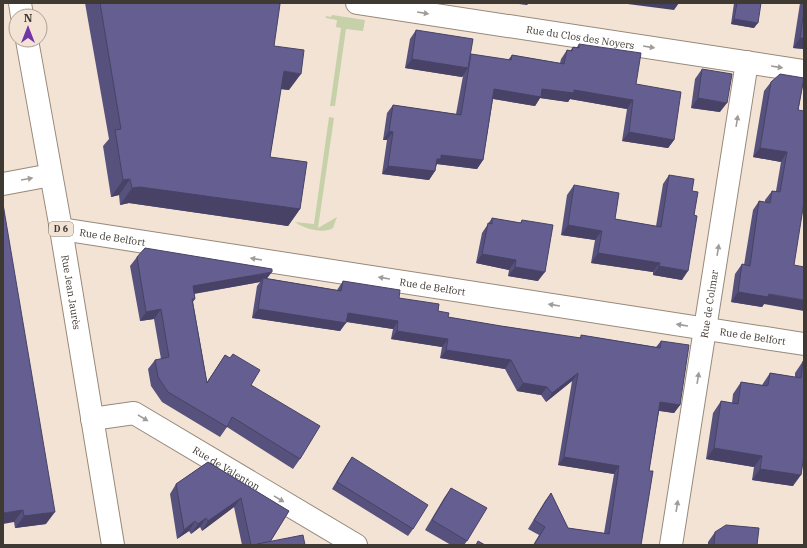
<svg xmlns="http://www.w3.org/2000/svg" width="807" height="548" font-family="'IBM Plex Serif',serif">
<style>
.green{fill:#c6d1aa}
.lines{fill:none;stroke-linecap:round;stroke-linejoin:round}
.minor-casing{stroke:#97897b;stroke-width:24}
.primary-casing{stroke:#97897b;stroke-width:24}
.minor{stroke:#fff;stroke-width:22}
.primary{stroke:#fff;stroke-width:22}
.wall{fill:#57527d}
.shaded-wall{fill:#474266}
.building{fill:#655f91;stroke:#474266}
.oneway{fill:#9f9c99}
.labels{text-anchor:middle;stroke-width:4;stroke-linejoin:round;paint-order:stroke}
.shield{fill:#f3e3d4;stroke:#756c63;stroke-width:1}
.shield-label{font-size:9px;font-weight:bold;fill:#3f3933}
.street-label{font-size:10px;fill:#3f3933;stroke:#f3e3d4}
</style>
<rect width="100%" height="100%" fill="#f3e3d4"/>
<g class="green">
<path d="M332,15L365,20L363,31L346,29L335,106H330L341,28L336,27L337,20L326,18V16L331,17Z"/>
<path d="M329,117L334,118L318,228L337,217L333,228C324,234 304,229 295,222L314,224Z"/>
</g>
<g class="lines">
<defs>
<g id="minor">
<path id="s1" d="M357,3L804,71"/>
<path d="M3,184L51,175"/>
<path id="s2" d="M61,229L804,344"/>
<path id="s3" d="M92,419L134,413L356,545"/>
<path id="s4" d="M671,545L747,62"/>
</g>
<g id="primary">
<path d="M20,3L22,16"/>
<path id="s5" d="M27,40L61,229L113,545"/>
</g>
</defs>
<use href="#minor" class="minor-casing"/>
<use href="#primary" class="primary-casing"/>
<use href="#minor" class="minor"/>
<use href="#primary" class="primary"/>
</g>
<g class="wall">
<path d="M85,3H275L274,46L289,90L281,89L270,157L300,209L288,226L129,203L120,205L119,195L111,197L103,146L109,139Z"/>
<path d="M734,3H761L754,28L731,24Z"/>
<path d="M800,3H804V49L793,48Z"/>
<path d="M416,30L471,54L508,60L512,55L560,63L561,59L567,50L570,51L573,47H577L579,44L636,84L674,140L668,148L622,141L627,109L570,99L568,102L540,98L535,106L493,99L483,160L477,169L437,164L435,167V171L429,180L382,174L387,140H383L387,113L393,105L456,114L463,76L462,77L405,68L410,39Z"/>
<path d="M702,69L720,112L691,108L695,79Z"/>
<path d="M804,78L764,304L762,307L731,302L735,274L742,264L744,265L753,210L759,201L765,202V200L772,191H776L781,162L753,157L764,91L771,82Z"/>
<path d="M669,175L692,191L682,280L653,275V272L591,263L595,240L561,235L567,195L574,185L615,219L656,226L663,184Z"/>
<path d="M3,204L46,524L15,528L14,522Z"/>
<path d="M492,218L520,223L522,220L538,281L508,276L509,270L476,263L482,233Z"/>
<path d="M137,257L337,290L343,281L399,298L438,311L448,317L501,326L580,338L581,335L656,347L661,341L680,405L674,413L659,411L649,471L641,545H533L539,535L528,529L545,501L551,493L568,528L604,533L614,474L558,465L572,381L546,402L541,395L517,391L505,369L440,358L442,347L391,339L393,329L346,322L340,331L252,318L257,286L260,282L194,294L195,299L193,302L207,382L225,355L230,358L233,354L251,385L300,459L293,469L227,427L220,437L162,402L151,386L148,369L155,360L161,359L154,319L140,321L130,266Z"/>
<path d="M803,361L793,486L752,480L754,467L706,459L713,413L721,401L732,403L733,394L741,382L762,385L770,373L795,377V373Z"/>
<path d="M352,457L413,529L408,536L332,489L347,464Z"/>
<path d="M208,462L289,511L270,542L305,545H242L234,507L202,531L200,527L191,534L189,531L177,539L170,494L176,484Z"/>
<path d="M451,488L467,541L464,545H451L425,530L444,498Z"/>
<path d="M715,532L757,545H708V542Z"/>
</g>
<g class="shaded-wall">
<path d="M511,3H529L527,5Z"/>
<path d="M620,3H679L674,10Z"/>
<path d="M734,19L758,23L754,28L731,24Z"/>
<path d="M800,38H804V49L793,48Z"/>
<path d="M412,59L468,68L462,77L405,68Z"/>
<path d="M284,71L301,74L289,90L272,88Z"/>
<path d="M494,89H542L574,90L633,100L627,109L570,99L568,102L540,98L535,106L488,98Z"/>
<path d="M698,98L727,103L720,112L691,108Z"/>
<path d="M389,131L393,132L387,140H383Z"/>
<path d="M629,132L674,140L668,148L622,141Z"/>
<path d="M760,148L787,152L781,162L753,157Z"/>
<path d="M441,155L483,160L477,169L437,164L435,168L437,159Z"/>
<path d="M388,166L435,171L429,180L382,174Z"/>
<path d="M130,179L119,195L111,197L123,180Z"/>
<path d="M140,187L300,209L288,226L129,203L120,205L132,188Z"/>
<path d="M568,225L602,231L595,240L561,235Z"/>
<path d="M598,253L660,263L653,272L591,263Z"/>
<path d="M482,254L516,260L509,270L476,263Z"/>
<path d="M659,266L688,271L682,280L653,275Z"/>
<path d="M515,267L545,272L538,281L508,276Z"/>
<path d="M272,272L265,281L263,278L260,282L186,295L193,286Z"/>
<path d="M738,292L769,294L804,300V311L764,304L762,307L731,302Z"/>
<path d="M161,309L154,319L140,321L146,312Z"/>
<path d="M258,309L346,323L340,331L252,318Z"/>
<path d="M348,313L398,321L393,329L342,321Z"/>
<path d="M397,331L448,339L442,347L391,339Z"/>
<path d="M446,350L511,360L505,369L440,358Z"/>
<path d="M578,373L572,381L546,402L552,393Z"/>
<path d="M523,383L547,387L541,395L517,391Z"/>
<path d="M660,402L680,405L674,413L655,410Z"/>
<path d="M714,448L762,456L754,467L706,459Z"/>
<path d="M564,457L619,466L614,474L558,465Z"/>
<path d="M760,469L801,475L793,486L752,480Z"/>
<path d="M241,498L234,507L202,531L208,521Z"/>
<path d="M23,510L14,522L3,524V513Z"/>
<path d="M55,512L46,524L15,528L24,516Z"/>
<path d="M206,518L200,527L191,534L198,524Z"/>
<path d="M195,521L189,531L177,539L184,530Z"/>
</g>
<g class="building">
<path d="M100,3H275L280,4L274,46L304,50L301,74L284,71L270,157L307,162L300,209L140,187L132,188L130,179L123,180L115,130L121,129Z"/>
<path d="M737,3H761L758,23L734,19Z"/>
<path d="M804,10V38H800Z"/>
<path d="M416,30L473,39L468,68L412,59Z"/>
<path d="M579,44L641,53L636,84L681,92L674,140L629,132L633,100L574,90V93L542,89L541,97L494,89L483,160L441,155V159H437L435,171L388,166L393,132L389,131L393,105L461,115L471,54L511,60L512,55L564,64L567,50L572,51L573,47L579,48Z"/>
<path d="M702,69L732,74L727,103L698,98Z"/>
<path d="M780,74L804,78L798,110L804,111V202L794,265L804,267V300L769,294L768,297L738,292L742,264L750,266L759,201L770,203L772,191L780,192L787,152L760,148L771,82Z"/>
<path d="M669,175L694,179L692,191L698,192L694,215L697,216L688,271L659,266L660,263L598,253L602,231L568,225L574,185L619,193L615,219L661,227Z"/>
<path d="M3,204L55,512L24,516L23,510L3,513Z"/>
<path d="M492,218L521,223L522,220L553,225L545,272L515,267L516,260L482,254L488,223L492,224Z"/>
<path d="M145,248L272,269V272L193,286L195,299H192L207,383L225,355L230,358L233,354L260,370L251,385L320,426L300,459L232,417L227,427L168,392L158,377L155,360L169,357L161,309L146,312L137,257Z"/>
<path d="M263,278L341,291L343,281L400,290L399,298L439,304L438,311L449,313L448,317L501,326L581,338V335L660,348L661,341L689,345L680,405L660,402L649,471H653L641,545H534L545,527L534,520L551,493L568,528L609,534L619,466L564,457L578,373L552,393L547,387L523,383L511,360L446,350L448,339L397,331L398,321L348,313L346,323L258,309Z"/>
<path d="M803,361H804V455L801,475L760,469L762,456L714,448L721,401L738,404L741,382L766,386L768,385L770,373L801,378Z"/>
<path d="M352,457L428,505L413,529L337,482Z"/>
<path d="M208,462L289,511L270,542L255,545H251L241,498L208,521L206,518L198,524L195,521L184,530L176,484Z"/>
<path d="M451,488L487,508L467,541L432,520Z"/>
<path d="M726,525L759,528L757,545H714L715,532Z"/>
<path d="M303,535L305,545H257V544Z"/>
<path d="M478,541L485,545H476Z"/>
</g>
<defs><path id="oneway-solid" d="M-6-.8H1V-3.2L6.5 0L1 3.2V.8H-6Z"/></defs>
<g class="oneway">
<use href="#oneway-solid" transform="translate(423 13) rotate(9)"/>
<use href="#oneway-solid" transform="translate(649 47) rotate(9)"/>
<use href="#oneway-solid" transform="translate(777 67) rotate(9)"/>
<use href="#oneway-solid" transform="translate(737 121) rotate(-81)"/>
<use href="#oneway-solid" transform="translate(27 179) rotate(-10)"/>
<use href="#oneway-solid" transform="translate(718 250) rotate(-81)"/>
<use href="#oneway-solid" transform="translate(256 259) rotate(-171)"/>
<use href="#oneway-solid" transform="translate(384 278) rotate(-171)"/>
<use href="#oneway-solid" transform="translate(554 305) rotate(-171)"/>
<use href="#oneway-solid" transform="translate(682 325) rotate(-171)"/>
<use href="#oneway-solid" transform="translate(698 378) rotate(-81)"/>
<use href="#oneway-solid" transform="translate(143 418) rotate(31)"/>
<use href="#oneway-solid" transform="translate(279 499) rotate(31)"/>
<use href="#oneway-solid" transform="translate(677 506) rotate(-81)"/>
</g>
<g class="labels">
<rect class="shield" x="49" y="222" width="24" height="14" rx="3"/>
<g class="shield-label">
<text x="61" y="232">D 6</text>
</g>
<g class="street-label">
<text dy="4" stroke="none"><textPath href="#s1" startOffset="226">Rue du Clos des Noyers</textPath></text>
<text dy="4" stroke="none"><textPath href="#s2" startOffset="52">Rue de Belfort</textPath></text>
<text dy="4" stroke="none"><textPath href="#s2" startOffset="376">Rue de Belfort</textPath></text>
<text dy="4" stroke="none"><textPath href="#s5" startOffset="256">Rue Jean Jaurès</textPath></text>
<text dy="4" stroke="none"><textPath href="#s4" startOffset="244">Rue de Colmar</textPath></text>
<text dy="4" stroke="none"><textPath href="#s2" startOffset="700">Rue de Belfort</textPath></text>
<text dy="4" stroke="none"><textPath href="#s3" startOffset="150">Rue de Valenton</textPath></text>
</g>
</g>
<rect width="807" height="548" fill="none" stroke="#3f3933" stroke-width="8"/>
<g transform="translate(28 28)"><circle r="19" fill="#f3e3d4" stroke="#ab9f94"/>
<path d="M0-3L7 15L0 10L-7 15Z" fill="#7434a9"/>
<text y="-6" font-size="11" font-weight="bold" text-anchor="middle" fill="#3f3933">N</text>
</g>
</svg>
